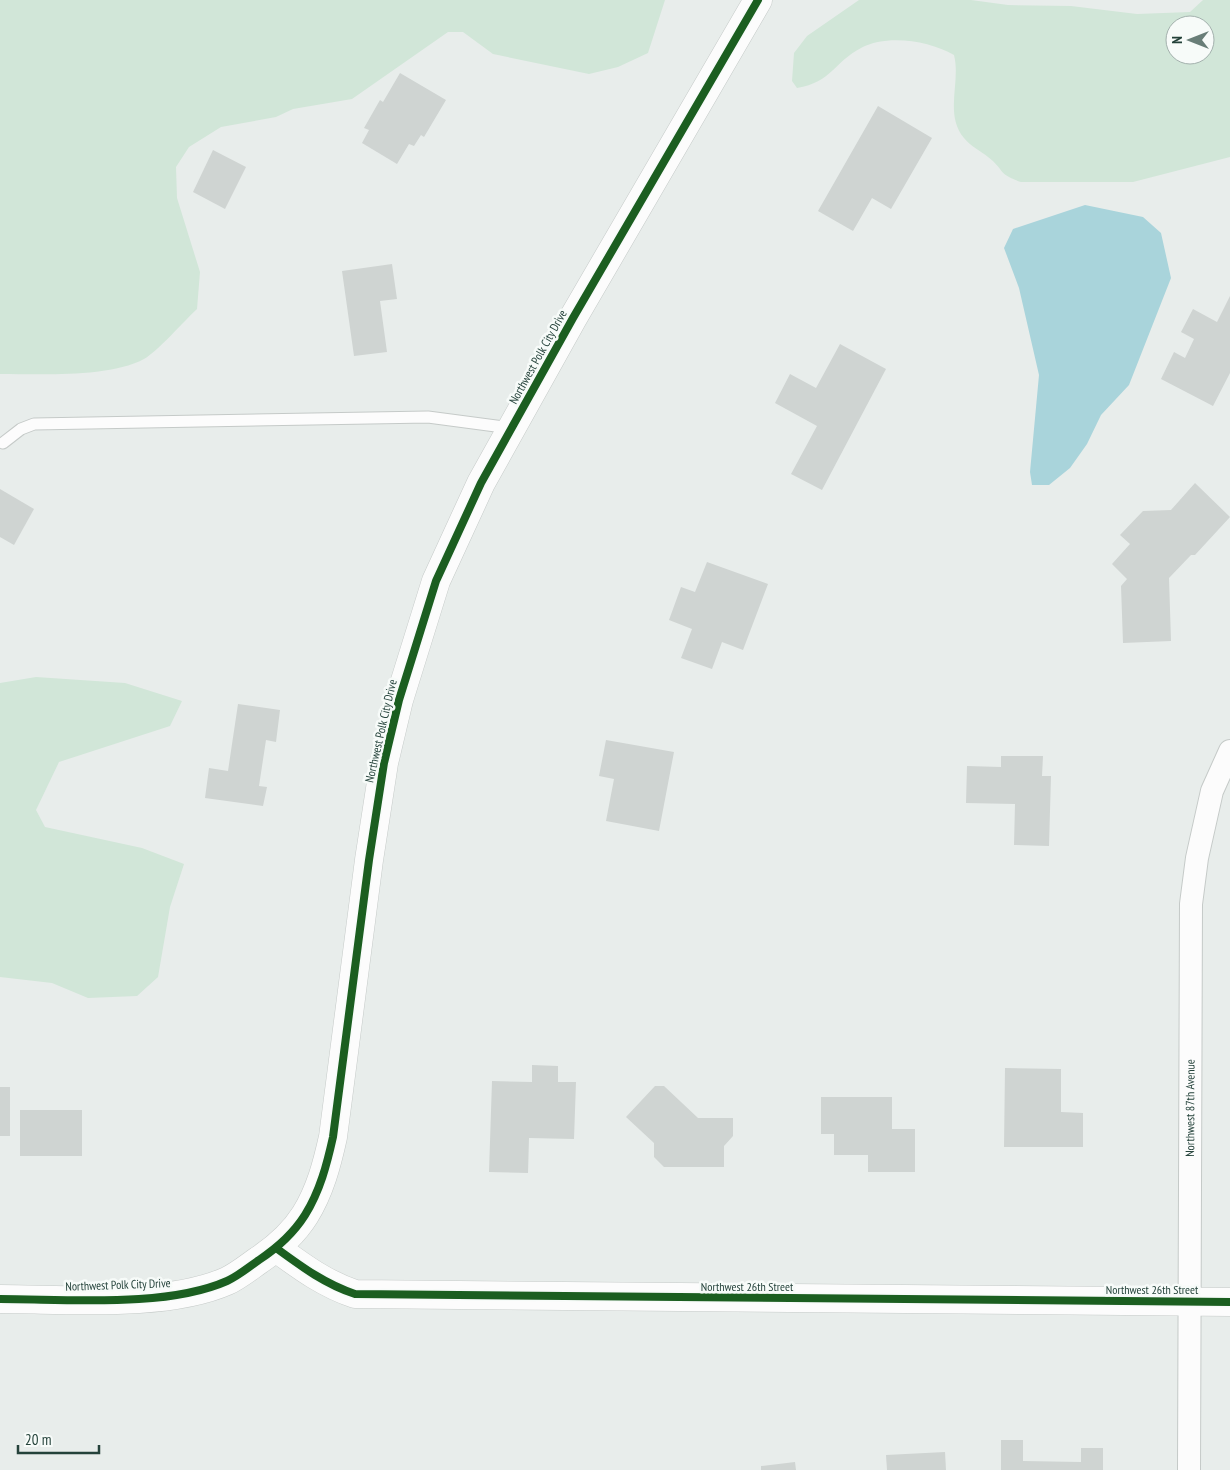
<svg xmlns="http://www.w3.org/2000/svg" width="1230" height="1470" font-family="'PT Sans Narrow',sans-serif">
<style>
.green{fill:#d1e6d8;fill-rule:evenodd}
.water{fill:#a9d4db}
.building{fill:#cfd4d2}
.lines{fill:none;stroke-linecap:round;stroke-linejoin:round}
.service-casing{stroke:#c5cac8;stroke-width:13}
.minor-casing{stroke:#c5cac8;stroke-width:24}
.tertiary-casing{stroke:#c5cac8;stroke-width:29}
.service{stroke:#fcfcfc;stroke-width:11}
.minor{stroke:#fcfcfc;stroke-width:22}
.tertiary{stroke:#fcfcfc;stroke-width:28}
.cycleway-casing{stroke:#f7fbf9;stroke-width:11}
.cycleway{stroke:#1b5e20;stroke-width:8}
.labels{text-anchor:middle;stroke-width:5;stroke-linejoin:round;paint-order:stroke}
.street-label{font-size:12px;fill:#24423a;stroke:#f7fbf9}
</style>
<rect width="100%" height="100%" fill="#e8edeb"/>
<g class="green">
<path d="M0,0H665L648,53L618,67L589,74L493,54L463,32H448L352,99L293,109L276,117L221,127L189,147L176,167L177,198L200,272L197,309C184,321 157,352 144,359C108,378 40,374 0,374Z"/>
<path d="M859,0H971L1008,5L1071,6L1137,14L1190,12L1203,0H1230V157L1133,182H1021C997,174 1005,170 988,157C981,151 970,146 964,138C944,114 961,82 954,55C929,41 888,34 861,48C834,62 832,82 797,88L792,81L794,53L807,36ZM1175,25H1205V55H1175Z"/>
<path d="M36,677L125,683L182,701L170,726L59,762L36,810L45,827L142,848L184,864L170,907L158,977L137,996L88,998L52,983L0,977V683Z"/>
</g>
<path class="water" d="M1085,205L1143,217L1161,233L1171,278L1129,385L1101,415L1087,444L1070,468L1049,485H1032L1030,472L1039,375L1019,288L1004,248L1013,229Z"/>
<g class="building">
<path d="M400,73L446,100L424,137L421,135L414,146L409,144L397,164L362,143L369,130L364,128L380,100L383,102Z"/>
<path d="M878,106L932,138L891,209L872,198L853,231L818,211Z"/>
<path d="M213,150L246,167L225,209L193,192Z"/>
<path d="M392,264L397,299L380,301L387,352L354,356L342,271Z"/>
<path d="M1230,296V373L1213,406L1161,379L1174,352L1185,358L1194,339L1181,332L1193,309L1217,322Z"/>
<path d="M840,344L886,369L822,490L791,474L817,426L775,403L790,374L816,388Z"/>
<path d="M1195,483L1230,517L1195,555H1191L1169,578L1171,641L1123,643L1121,586L1127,579L1112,564L1130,544L1120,535L1143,511L1171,510Z"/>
<path d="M0,489L34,509L14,545L0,537Z"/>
<path d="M707,562L768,584L743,650L722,642L712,669L681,658L692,629L669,620L681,587L695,592Z"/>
<path d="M238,704L280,710L276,742L266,740L259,786L267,787L263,806L205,798L209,768L228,771Z"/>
<path d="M606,740L674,752L659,831L606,821L614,779L599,776Z"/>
<path d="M1001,756H1043L1042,776H1051L1049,846L1014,845L1015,804L966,803L967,766L1001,767Z"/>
<path d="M532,1065L558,1066V1082H576L574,1139L529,1138L528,1173L489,1172L492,1081L532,1082Z"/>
<path d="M1005,1068L1061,1069V1112L1083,1113V1147H1004Z"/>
<path d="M655,1086H664L698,1118H733V1136L724,1146V1167H664L654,1157V1143L626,1117Z"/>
<rect x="0" y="1087" width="10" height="49"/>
<path d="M821,1097H892V1129H915V1172H868V1155H834V1134H821Z"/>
<rect x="20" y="1110" width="62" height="46"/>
<path d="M1001,1440H1023V1461L1081,1462V1448H1103V1470H1001Z"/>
<path d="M945,1452L946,1470H887L886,1455Z"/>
<path d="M795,1462L796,1470H761V1466Z"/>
</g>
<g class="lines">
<defs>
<path id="service" d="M3,443L21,429L34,424L428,417L511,428"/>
<g id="minor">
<path id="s1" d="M1189,1470L1191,904L1197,858L1212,791L1230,751"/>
</g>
<g id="tertiary">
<path d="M276,1248C302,1267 325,1284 355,1294L1230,1302"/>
<path d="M0,1299C67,1299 166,1308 227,1281C238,1276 249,1267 259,1260C277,1248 293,1234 305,1215C320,1191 327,1164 333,1137L369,860L384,763L399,700L436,581L481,483L573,318L758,0"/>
</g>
</defs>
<use href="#service" class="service-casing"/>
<use href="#minor" class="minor-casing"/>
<use href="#tertiary" class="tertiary-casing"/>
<use href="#service" class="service"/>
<use href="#minor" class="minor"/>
<use href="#tertiary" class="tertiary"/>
<defs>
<g id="cycleway">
<path d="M276,1248C302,1267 325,1284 355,1294L1230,1302"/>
<path d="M0,1299C67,1299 166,1308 227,1281C238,1276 249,1267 259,1260C277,1248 293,1234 305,1215C320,1191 327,1164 333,1137L369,860L384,763L399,700L436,581L481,483L573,318L758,0"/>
</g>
</defs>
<use href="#cycleway" class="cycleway-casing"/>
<use href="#cycleway" class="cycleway"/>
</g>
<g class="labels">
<g class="street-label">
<text transform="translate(538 357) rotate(-61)" y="4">Northwest Polk City Drive</text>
<text transform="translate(381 731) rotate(-77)" y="4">Northwest Polk City Drive</text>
<text dy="4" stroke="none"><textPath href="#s1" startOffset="362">Northwest 87th Avenue</textPath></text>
<text transform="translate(118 1285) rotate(-2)" y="4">Northwest Polk City Drive</text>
<text x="747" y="1291">Northwest 26th Street</text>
<text x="1152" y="1294">Northwest 26th Street</text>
</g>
</g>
<g transform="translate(1190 40) rotate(270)"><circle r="24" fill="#f7fbf9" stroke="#a3b1ad"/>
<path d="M0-4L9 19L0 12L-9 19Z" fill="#697e78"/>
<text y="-8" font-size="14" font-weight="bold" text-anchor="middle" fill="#24423a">N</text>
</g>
<path d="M18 1445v8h81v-8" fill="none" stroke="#24423a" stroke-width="2.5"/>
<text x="25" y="1445" font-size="15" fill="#24423a" stroke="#f7fbf9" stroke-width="4" paint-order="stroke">20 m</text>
</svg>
